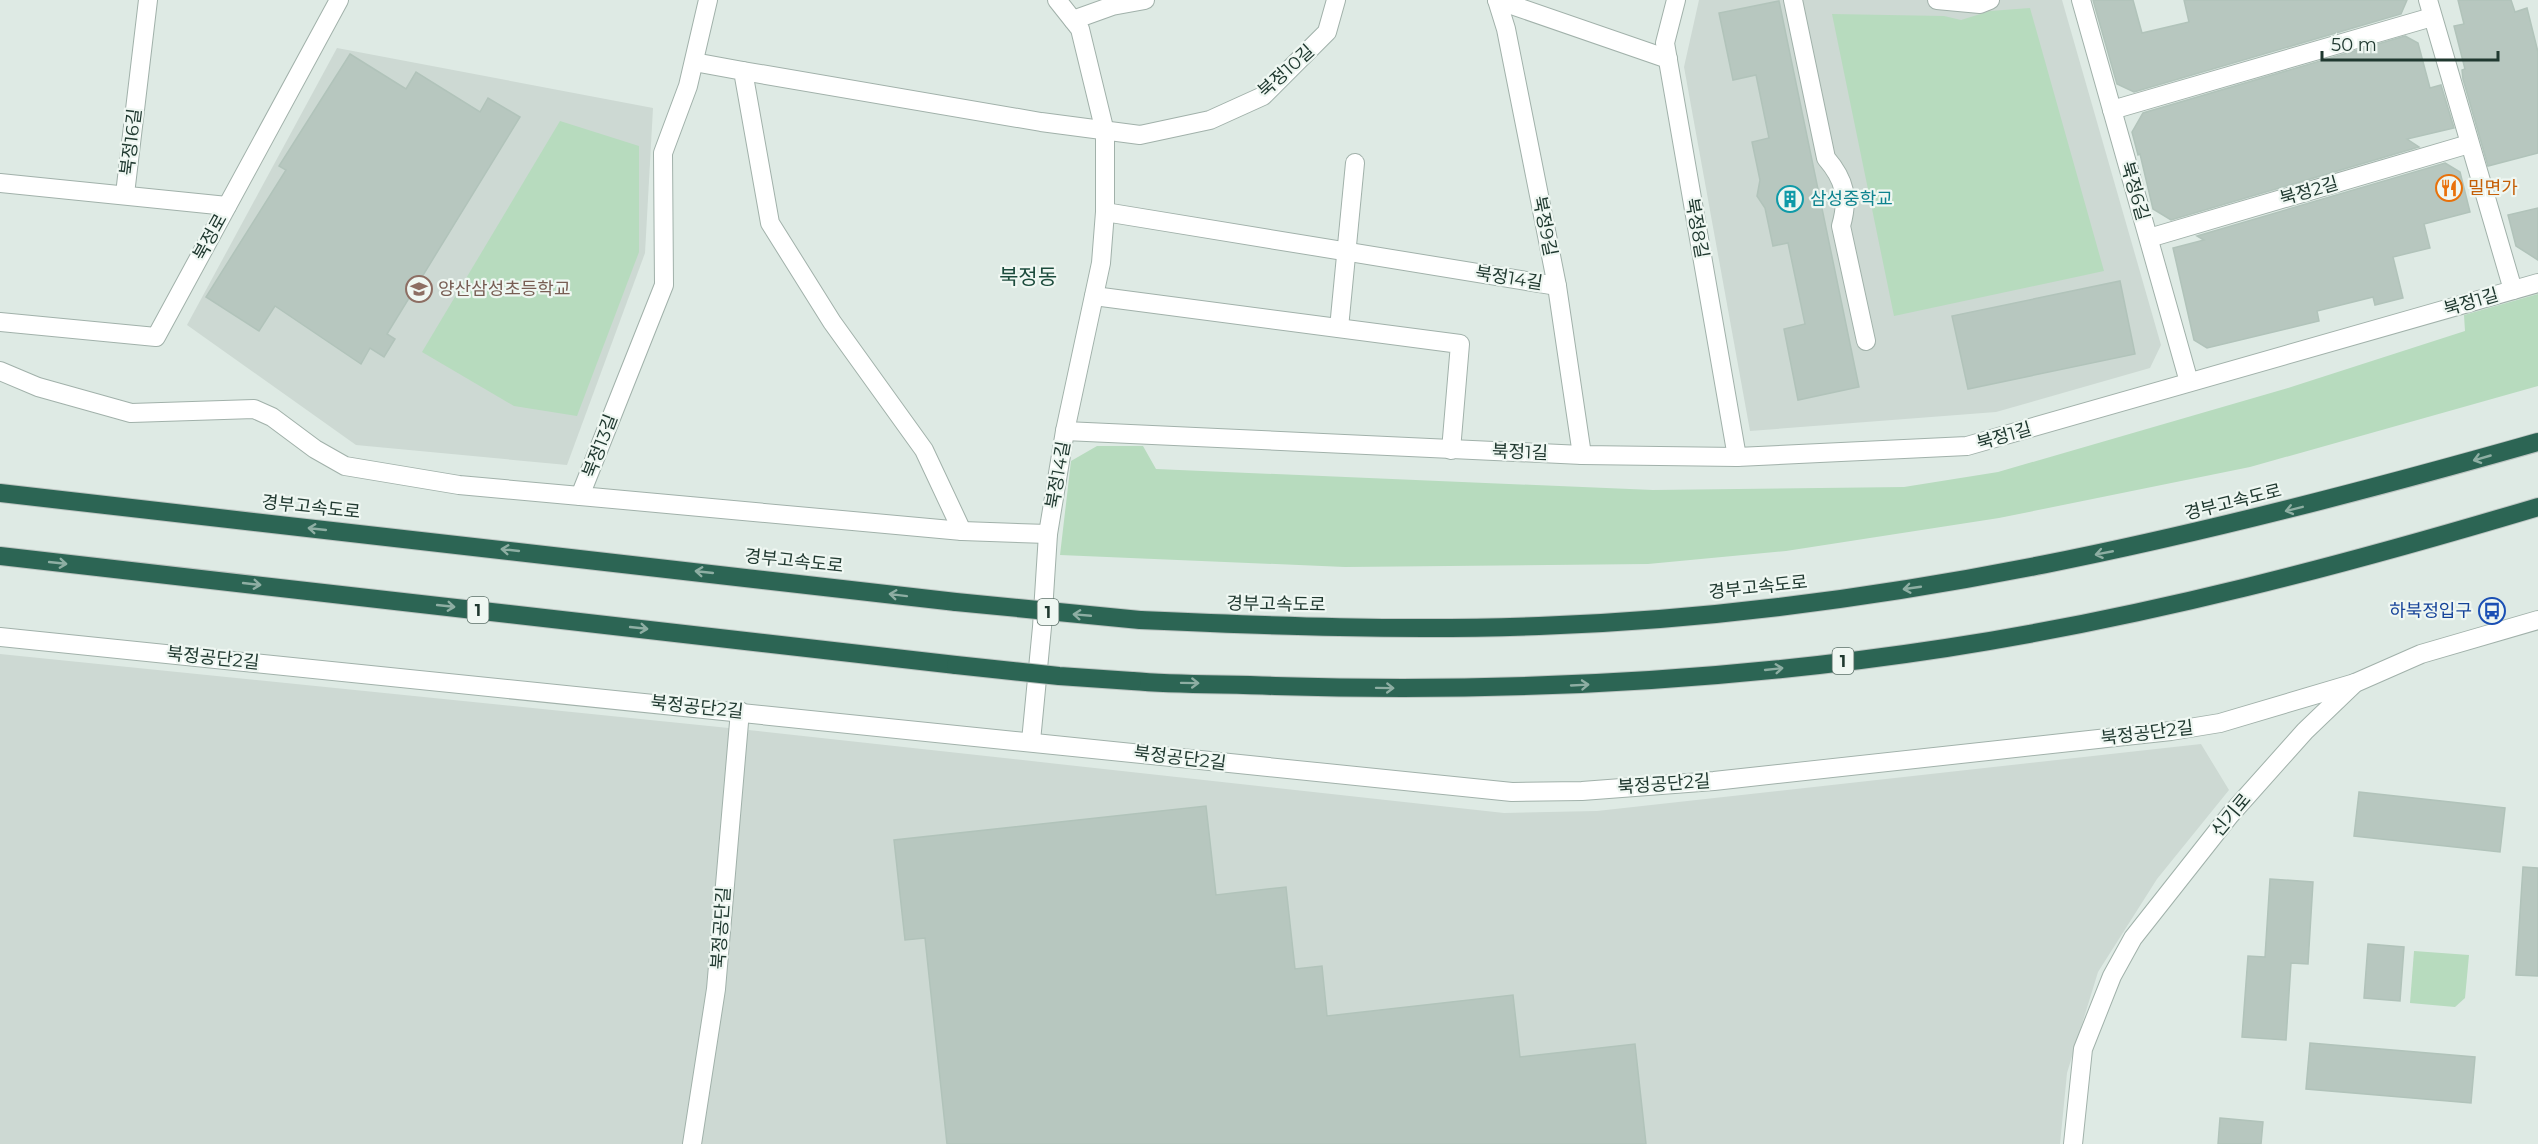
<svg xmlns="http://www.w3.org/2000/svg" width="2538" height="1144" font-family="Montserrat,'Noto Sans KR',sans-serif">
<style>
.built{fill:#cdd9d3}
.green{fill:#b7dbbe}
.building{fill:#b7c7bf;stroke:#b1c3ba;stroke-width:1.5}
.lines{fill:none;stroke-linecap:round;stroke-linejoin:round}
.minor-casing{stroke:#a1b1aa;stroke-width:20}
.highway-casing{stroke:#bcc4c1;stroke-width:20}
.minor{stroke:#fff;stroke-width:18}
.highway{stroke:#2c6554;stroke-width:18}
.highway-bridge-casing{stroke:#bcc4c1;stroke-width:20;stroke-linecap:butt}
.highway-bridge{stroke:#2c6554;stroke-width:18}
.oneway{stroke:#8eaea3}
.labels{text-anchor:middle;stroke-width:4.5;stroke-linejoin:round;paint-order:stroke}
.shield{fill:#eff7f2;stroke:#5e726a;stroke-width:1.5}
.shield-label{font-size:16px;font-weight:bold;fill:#203930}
.street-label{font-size:18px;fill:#203930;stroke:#eff7f2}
.food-label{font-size:18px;fill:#c56008;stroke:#eff7f2;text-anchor:start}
.culture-label{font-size:18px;fill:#0d838f;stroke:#eff7f2;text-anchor:start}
.education-label{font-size:18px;fill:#785e54;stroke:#eff7f2;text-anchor:start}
.transit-label{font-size:18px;fill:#164399;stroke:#eff7f2;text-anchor:end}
.quarter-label{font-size:21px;fill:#1c4b3c;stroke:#eff7f2}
</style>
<rect width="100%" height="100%" fill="#deeae4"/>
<g class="built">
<path d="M1699,0H2062L2161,345L2150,368L1996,412L1750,431L1684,67Z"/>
<path d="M337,48L653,108L645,253L567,465L356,445L187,325Z"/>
<path d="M0,654L758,731L1504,813L1597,811L2201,744L2229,790L2157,879L2098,972L2067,1073L2060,1144H0Z"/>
</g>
<g class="green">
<path d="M2030,8L2104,271L1894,316L1832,14L1944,16L1961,20L1990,11Z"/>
<path d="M560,121L639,146V252L577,416L514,406L422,352Z"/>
<path d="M2538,294V386L2250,467L1999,518L1786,551L1648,564L1345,567L1060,555L1071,461L1097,446H1143L1156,469L1653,490L1904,487L1998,472L2288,388L2465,331L2464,315Z"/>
<path d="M2414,951L2469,955L2465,998L2455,1007L2410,1003Z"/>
</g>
<g class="building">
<path d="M2093,0H2133L2142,33L2189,22L2184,0H2407L2401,14L2134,92L2117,84Z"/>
<path d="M2458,0H2511L2515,12L2527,8L2538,52V153L2488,166L2463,79L2462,70L2465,69L2454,26L2464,24Z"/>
<path d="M1779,1L1859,387L1798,400L1784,329L1805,324L1788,243L1773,246L1765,208L1757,196L1760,180L1752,142L1769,138L1756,75L1733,80L1719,13Z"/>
<path d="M2405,36L2418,43L2430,88L2441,85L2454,128L2407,139L2419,147L2171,220L2153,209L2140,154L2138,155L2132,132L2143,113Z"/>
<path d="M350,54L406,89L416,72L480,112L488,98L520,117L387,334L395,339L384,357L370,348L361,364L275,306L259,331L206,297L286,170L279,166Z"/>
<path d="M2445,163L2460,172L2470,212L2424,224L2430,248L2393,257L2403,298L2375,305L2373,297L2317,311L2319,321L2207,348L2194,340L2173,248L2204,240L2197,236Z"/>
<path d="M2538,208V260L2516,246L2508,215Z"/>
<path d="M2120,281L2135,354L1968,389L1952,316Z"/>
<path d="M2359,792L2505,808L2500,852L2354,836Z"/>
<path d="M1206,806L1216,895L1286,887L1295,969L1322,966L1327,1016L1513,995L1520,1057L1635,1044L1646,1144H947L925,938L905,940L894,840Z"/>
<path d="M2523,867L2538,868V976L2516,975Z"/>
<path d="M2270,879L2313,882L2308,964L2291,963L2286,1040L2242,1037L2248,956L2265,957Z"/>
<path d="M2368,944L2404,947L2400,1001L2364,998Z"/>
<path d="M2310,1043L2475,1057L2471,1103L2306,1089Z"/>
<path d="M2220,1118L2263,1122L2261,1144H2218Z"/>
</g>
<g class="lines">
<defs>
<g id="minor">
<path d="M708,0L688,86L663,153L664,285L580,496L962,531L1048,534"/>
<path d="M1497,0L1506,29L1557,286L1582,455"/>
<path d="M1497,0L1668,59"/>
<path d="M1676,0L1665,43L1737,457"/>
<path d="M1793,0L1826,158C1845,180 1849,198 1841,226L1866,341"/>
<path d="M1937,0L1980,4L1990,0"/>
<path d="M2081,0L2189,382"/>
<path d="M2428,0L2513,290"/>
<path d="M1073,20L1112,6L1145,0"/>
<path d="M694,62L743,71L770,223L832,322L924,450L962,531"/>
<path d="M743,71L1041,122L1140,135L1210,120L1263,96L1327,32L1336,0"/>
<path d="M2112,110L2432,17"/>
<path d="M0,183L227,206"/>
<path d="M125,194L148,0"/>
<path d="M1105,212L1557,286"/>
<path d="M2149,238L2469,144"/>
<path d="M1094,296L1460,344L1451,450"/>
<path d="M0,322L156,337L339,0"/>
<path d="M1339,328L1355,163"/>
<path d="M0,371L38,387L131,413L254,409L272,417L315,449L345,466L459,485L580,496"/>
<path d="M1065,431L1582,455L1737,457L1967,446L2538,283"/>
<path d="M0,637L1512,792L1582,791L1714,781L2171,731L2220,723L2355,683"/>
<path d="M1031,741L1042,627L1048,534L1065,431L1101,263L1105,212V132L1080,29L1057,0"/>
<path d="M692,1144L716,989L740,711"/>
<path d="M2073,1144L2083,1049L2112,976L2133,938L2230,815L2305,731L2355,683L2421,654L2538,620"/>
</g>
<g id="highway">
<path d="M0,493L956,602"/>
<path d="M0,556L956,665"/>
<path d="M1140,620C1273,626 1406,631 1539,626C1882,614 2210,535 2538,442"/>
<path d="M1132,681C1179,685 1227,684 1275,686C1500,693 1724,682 1946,648C2147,617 2344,565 2538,507"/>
</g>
</defs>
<use href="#minor" class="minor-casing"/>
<use href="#highway" class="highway-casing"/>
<use href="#minor" class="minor"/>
<use href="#highway" class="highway"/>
<defs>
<g id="highway-bridge">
<path d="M956,602L1140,620"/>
<path d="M956,665L1059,676L1132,681"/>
</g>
</defs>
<use href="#highway-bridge" class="highway-bridge-casing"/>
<use href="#highway-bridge" class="highway-bridge"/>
</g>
<defs><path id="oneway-shaft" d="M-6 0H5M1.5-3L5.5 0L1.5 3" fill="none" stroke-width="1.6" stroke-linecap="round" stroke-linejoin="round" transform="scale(1.5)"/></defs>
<g class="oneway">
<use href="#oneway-shaft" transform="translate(2482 458) rotate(164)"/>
<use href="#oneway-shaft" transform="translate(2294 509) rotate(166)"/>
<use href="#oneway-shaft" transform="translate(317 529) rotate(-174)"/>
<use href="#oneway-shaft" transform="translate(510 550) rotate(-174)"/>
<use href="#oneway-shaft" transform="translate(2104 553) rotate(169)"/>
<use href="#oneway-shaft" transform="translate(58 563) rotate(6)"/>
<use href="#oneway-shaft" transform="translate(704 572) rotate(-174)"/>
<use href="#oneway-shaft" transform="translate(252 584) rotate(6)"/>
<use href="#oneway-shaft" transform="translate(1912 588) rotate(172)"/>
<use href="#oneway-shaft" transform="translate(898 595) rotate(-173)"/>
<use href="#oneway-shaft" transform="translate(446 606) rotate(6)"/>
<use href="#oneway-shaft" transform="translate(1082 615) rotate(-175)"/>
<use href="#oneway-shaft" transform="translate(639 628) rotate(6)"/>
<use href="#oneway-shaft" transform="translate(1774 669) rotate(-6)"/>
<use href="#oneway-shaft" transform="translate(1190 683) rotate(1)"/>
<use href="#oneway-shaft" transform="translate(1580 685) rotate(-3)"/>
<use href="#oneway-shaft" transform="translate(1385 688) rotate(1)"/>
</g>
<defs>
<symbol id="restaurant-ring" viewBox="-11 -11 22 22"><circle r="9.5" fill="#eff7f2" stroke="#e8710a" stroke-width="1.5"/><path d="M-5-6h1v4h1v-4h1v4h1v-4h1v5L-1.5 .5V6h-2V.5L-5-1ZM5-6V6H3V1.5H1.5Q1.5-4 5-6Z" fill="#e8710a"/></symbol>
<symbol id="building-ring" viewBox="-11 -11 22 22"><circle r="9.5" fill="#eff7f2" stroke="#0f9aa8" stroke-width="1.5"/><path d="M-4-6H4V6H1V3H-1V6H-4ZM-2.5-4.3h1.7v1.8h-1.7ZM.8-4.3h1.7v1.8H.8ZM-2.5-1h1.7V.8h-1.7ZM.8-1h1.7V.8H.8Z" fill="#0f9aa8"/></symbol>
<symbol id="school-ring" viewBox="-11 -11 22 22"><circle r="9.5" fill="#eff7f2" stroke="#8d6e63" stroke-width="1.5"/><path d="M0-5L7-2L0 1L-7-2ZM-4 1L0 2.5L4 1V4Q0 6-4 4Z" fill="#8d6e63"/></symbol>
<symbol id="bus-ring" viewBox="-11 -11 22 22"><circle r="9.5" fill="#eff7f2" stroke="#1a4fb4" stroke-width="1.5"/><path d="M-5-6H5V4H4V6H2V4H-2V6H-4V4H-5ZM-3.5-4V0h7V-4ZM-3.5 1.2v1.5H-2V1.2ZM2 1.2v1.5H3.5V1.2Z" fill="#1a4fb4"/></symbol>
</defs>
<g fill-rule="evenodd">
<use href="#restaurant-ring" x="2434" y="173" width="30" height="30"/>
<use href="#building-ring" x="1775" y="184" width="30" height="30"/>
<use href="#school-ring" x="404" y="274" width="30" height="30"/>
<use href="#bus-ring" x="2477" y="596" width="30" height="30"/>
</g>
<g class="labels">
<g class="shield">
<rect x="467.5" y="597" width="21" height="26" rx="4.5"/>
<rect x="1037.5" y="599" width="21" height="26" rx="4.5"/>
<rect x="1832.5" y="648" width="21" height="26" rx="4.5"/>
</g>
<g class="shield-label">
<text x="478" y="616">1</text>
<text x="1048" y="618">1</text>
<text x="1843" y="667">1</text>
</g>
<g class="street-label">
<text transform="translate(1286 71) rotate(-42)" y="6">북정10길</text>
<text transform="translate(131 142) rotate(-83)" y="6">북정16길</text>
<text transform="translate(2135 191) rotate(74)" y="6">북정6길</text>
<text transform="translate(2309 191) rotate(-16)" y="6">북정2길</text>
<text transform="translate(1545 226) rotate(79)" y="6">북정9길</text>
<text transform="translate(1697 228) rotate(80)" y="6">북정8길</text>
<text transform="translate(210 237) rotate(-61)" y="6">북정로</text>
<text transform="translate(1509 278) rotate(9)" y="6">북정14길</text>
<text transform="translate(2471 302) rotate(-16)" y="6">북정1길</text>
<text transform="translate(2004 436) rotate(-16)" y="6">북정1길</text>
<text transform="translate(600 446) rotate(-69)" y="6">북정13길</text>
<text transform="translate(1520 452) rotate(2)" y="6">북정1길</text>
<text transform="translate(1058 475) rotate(-80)" y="6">북정14길</text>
<text transform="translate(2233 502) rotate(-14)" y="6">경부고속도로</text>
<text transform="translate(311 507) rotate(6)" y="6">경부고속도로</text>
<text transform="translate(794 561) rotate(6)" y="6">경부고속도로</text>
<text transform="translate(1758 587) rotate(-6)" y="6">경부고속도로</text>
<text transform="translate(1276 604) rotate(1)" y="6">경부고속도로</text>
<text transform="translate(213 658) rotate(6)" y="6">북정공단2길</text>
<text transform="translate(697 707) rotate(6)" y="6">북정공단2길</text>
<text transform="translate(2147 733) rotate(-7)" y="6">북정공단2길</text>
<text transform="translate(1180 758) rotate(7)" y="6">북정공단2길</text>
<text transform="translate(1664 784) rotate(-4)" y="6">북정공단2길</text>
<text transform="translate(2231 815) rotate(-50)" y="6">신기로</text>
<text transform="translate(721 928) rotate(-86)" y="6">북정공단길</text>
</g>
<g class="food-label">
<text x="2468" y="194">밀면가</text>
</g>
<g class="culture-label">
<text x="1810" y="205">삼성중학교</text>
</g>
<g class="education-label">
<text x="438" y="295">양산삼성초등학교</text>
</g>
<g class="transit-label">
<text x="2472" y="617">하북정입구</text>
</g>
<g class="quarter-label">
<text x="1028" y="284">북정동</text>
</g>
</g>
<path d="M2322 51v9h176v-9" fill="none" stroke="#203930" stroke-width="3"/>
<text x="2331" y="51" font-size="18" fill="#203930" stroke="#eff7f2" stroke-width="4.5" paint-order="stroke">50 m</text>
</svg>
